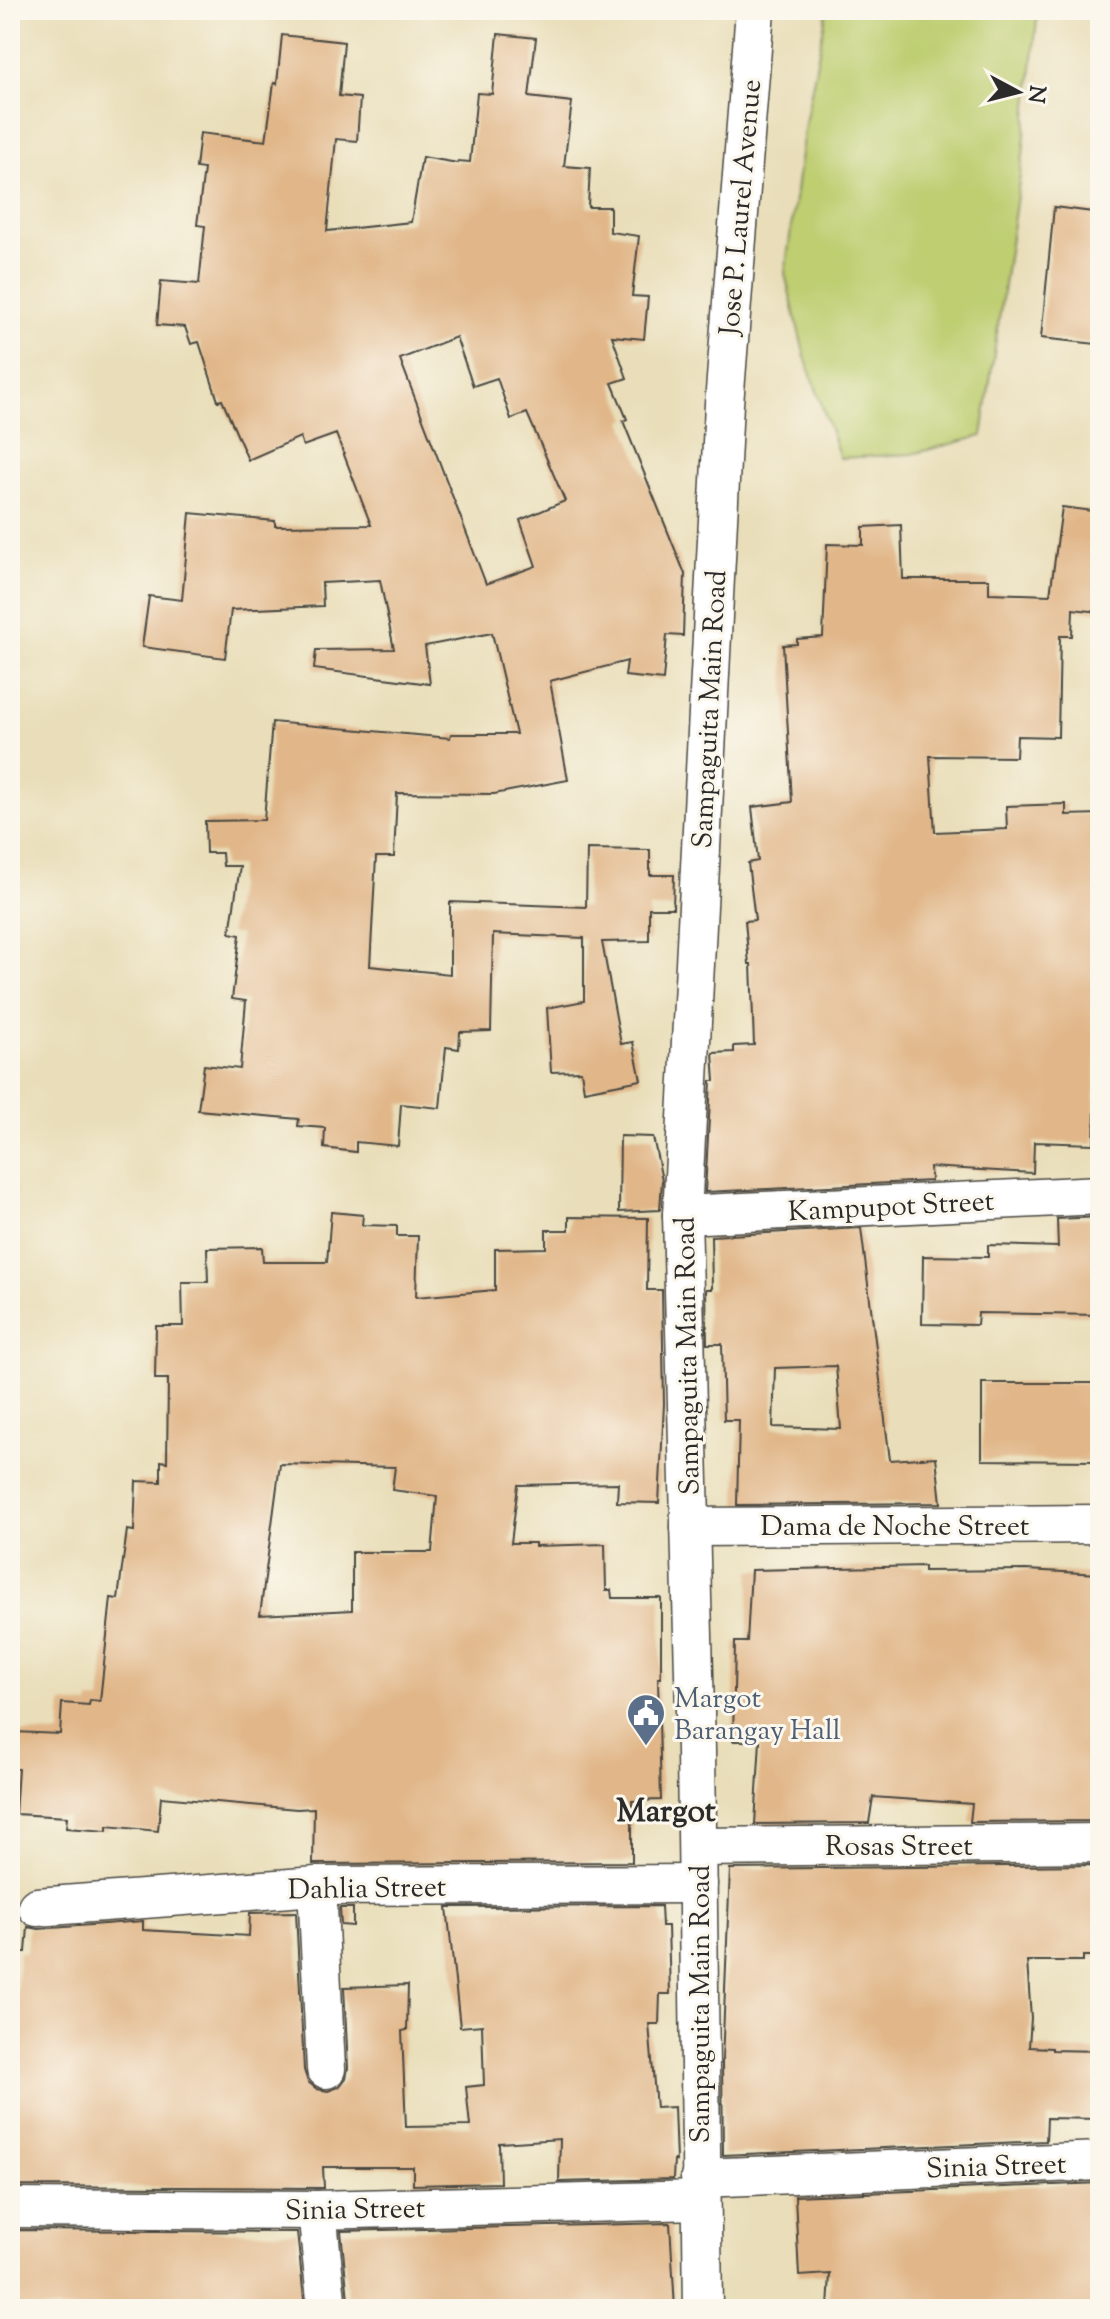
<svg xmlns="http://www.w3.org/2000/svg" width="1110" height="2319" font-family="'Sorts Mill Goudy',serif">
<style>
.green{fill:#bece71;stroke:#747c4e;stroke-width:2}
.building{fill:#e1b78a;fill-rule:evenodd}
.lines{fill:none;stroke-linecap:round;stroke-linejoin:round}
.minor-casing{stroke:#484640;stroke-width:41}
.minor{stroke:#fff;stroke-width:38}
.labels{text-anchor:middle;stroke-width:6;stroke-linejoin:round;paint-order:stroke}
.street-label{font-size:28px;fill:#2b2b2b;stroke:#fbf7ec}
.service-label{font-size:28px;fill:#4e5e75;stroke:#fbf7ec;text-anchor:start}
.quarter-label{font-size:32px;font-weight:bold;fill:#2b2b2b;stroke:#fbf7ec}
</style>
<rect width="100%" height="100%" fill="#fbf7ec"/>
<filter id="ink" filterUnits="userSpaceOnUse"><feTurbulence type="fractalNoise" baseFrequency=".0125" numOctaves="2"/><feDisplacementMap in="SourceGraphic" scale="16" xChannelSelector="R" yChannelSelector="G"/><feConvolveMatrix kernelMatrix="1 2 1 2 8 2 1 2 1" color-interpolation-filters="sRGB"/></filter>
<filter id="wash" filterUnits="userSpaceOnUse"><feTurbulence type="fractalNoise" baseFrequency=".006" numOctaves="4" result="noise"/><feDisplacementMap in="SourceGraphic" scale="32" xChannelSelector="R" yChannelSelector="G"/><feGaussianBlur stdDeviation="1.8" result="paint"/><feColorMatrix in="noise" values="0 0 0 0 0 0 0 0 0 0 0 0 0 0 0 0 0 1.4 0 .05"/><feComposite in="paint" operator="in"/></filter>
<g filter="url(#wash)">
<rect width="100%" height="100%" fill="#e9deb9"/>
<path class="green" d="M827,10H1038L1023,155L982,436L912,454L840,458L805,357L785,274L805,123Z"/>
<g id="blocks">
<g class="building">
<path d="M498,34L536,38L529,97L572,102L564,166L590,168L588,207H610V232L639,236L632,296L648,297L644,339L612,336L627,378L612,383L627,419L623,421L685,574L683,636L667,635L663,680L625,676L627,661L550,681L568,780L494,794L397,793L394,857H376L370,966L450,974V902L586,907L587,849L650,850V875H674L673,908H649V941L602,942L621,1044L633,1042L641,1080L584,1091L581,1071L551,1072L547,1008L584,1001V938L493,934L491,1031L460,1032L459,1049L446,1047L440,1108L401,1104L398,1146L356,1142V1152L324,1148L325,1128L298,1126L299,1119L198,1110L204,1065L240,1069L246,1001L232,999L240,935L230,933L240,866H223L222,853H206L205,821L264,820L272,722L450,738L451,734H516L492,633L425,646L430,684L314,669L316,650L394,649L380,580L322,583L323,606L231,610L225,658L142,647L149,596L182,600L190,513L275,521V526L371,525L336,434L303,446L300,437L248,460L222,400L218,401L199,342L191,344L185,327L157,325L161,281L199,284L205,226L197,225L204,169L196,168L200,133L266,141L274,83L277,84L282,35L344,42L339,96L360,98L357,141L336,139L327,231L411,222L422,157L458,163V161L470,162L477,93L492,94ZM456,337L473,386L497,378L511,419L527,413L565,501L520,520L536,566L486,584L400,359Z"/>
<path d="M1054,207L1100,213V311L1096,344L1041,338Z"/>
<path d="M1062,507L1100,512V612L1073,609L1072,636H1060L1058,737L1017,736L1016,757L930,756L935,832L1007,829L1006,806L1066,804V815L1100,814V1041H1097L1094,1144L1034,1142L1033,1173L930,1167L931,1181L705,1192L711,1081H715L713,1053L734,1052V1046L754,1045L751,964H749L745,921L755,920L748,863L758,861L752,807L792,802L783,645L797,644V639L823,637L827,544L863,545V527L901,525L903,579H989V593L1050,595Z"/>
<path d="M620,1136L653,1137L662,1180L660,1210L619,1212Z"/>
<path d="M331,1212L363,1215L362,1225L397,1226V1236H418L416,1297L495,1290V1249L546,1248V1230H569V1217L648,1218L647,1290H662L664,1404L659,1503L617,1502L618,1483L518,1485L511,1543H535V1546L605,1544L606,1590H611L612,1598H661V1678H658L661,1800L632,1801V1862L313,1864L314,1808L297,1809L161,1797L158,1831L107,1826V1831L66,1828L67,1817L15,1814L18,1769L11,1768L14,1732L60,1734L62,1703L89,1705L90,1700L100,1701L111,1598L118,1599L127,1530L134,1531L136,1481L161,1482V1461L167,1462L168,1379H155L156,1326H183L182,1282H208L207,1248L262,1247L263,1262H327ZM280,1464L395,1467L392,1490L437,1496L432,1552H352V1610L260,1615Z"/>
<path d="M1100,1217V1315L978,1313L977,1325L922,1324L923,1256L988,1257V1245L1058,1247L1057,1219Z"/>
<path d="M861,1228L890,1460L936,1457L941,1503L737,1505L739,1420H724L722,1344H707L706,1289H712L711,1236ZM836,1366L841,1429L773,1427L775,1368Z"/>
<path d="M982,1383H1100V1461L982,1460Z"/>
<path d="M924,1566V1571L1026,1570L1100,1574V1766L1096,1821L970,1822L972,1804L873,1797L869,1823L755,1824L760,1741H733L735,1642H747L751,1570Z"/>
<path d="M1092,1865V1869H1100V1956H1083V1961H1027L1031,2018L1029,2047L1052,2048V2050L1100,2051V2119L1047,2118L1046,2141L723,2155L722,2062L730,1869Z"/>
<path d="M661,1906L662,1926H668L670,1994H660L659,2024H649L656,2108L674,2107L676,2161L674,2160L673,2179L559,2182L560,2139L499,2143L500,2183L413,2185V2167H323L324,2188L10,2186V1994H16L19,1952H26L28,1927L39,1929L143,1921V1930L249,1936L250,1913L296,1912L304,2070L308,2082L317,2089L328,2091L339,2087L346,2078L348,2068L344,1987L408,1985L407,2030L402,2031L406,2127L470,2126L466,2087L484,2085L482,2025L460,2027L447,1907Z"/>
<path d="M340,1908H353V1926L341,1925Z"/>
<path d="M1100,2183V2309H828L830,2274L799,2276L795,2196Z"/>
<path d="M670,2223L675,2309H349L341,2231Z"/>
<path d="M10,2230L297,2232L305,2309H10Z"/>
</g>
</g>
</g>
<g filter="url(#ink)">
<use href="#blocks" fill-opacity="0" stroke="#484640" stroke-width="2"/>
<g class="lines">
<defs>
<g id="minor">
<path d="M682,1215L1100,1195"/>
<path d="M690,1527L1100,1524"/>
<path d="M698,1847L1100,1843"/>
<path d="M317,1886L326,2069"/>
<path d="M37,1907L317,1886L698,1884"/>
<path d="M700,2178L1100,2161"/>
<path d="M10,2208L317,2210L700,2200"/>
<path d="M317,2210L327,2309"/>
<path d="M703,2309L696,1750L682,1215L724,404L755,10"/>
</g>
</defs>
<use href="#minor" class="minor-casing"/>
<use href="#minor" class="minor"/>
</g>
</g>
<defs>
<symbol id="civic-pin" viewBox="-11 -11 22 30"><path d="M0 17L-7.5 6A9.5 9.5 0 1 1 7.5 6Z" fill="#5c6f8a" stroke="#fbf7ec"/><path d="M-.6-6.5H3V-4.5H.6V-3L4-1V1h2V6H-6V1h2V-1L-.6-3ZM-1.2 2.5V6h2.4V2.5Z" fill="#fff"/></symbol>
</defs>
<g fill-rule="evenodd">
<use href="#civic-pin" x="624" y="1691" width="44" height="60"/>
</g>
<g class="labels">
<g class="street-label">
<text transform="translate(739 207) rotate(-85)" y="10">Jose P. Laurel Avenue</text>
<text transform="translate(708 709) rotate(-87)" y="10">Sampaguita Main Road</text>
<text transform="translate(891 1205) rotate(-3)" y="10">Kampupot Street</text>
<text transform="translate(686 1356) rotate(-91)" y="10">Sampaguita Main Road</text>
<text x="895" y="1535">Dama de Noche Street</text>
<text x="899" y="1855">Rosas Street</text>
<text transform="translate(367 1887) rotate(-1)" y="10">Dahlia Street</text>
<text transform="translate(699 2004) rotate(-90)" y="10">Sampaguita Main Road</text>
<text transform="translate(996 2165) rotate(-2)" y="10">Sinia Street</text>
<text transform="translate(355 2208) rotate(-1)" y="10">Sinia Street</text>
</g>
<g class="service-label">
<text x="674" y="1707">Margot<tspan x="674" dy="32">Barangay Hall</tspan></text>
</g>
<g class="quarter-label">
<text x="666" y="1821">Margot</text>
</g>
</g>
<rect width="1110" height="2319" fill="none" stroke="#fbf7ec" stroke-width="40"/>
<g transform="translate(1018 92) rotate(97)" stroke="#fbf7ec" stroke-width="6" paint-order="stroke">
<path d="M0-6L14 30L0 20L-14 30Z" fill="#2b2b2b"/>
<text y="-12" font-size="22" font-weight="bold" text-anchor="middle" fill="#2b2b2b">N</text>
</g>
</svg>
